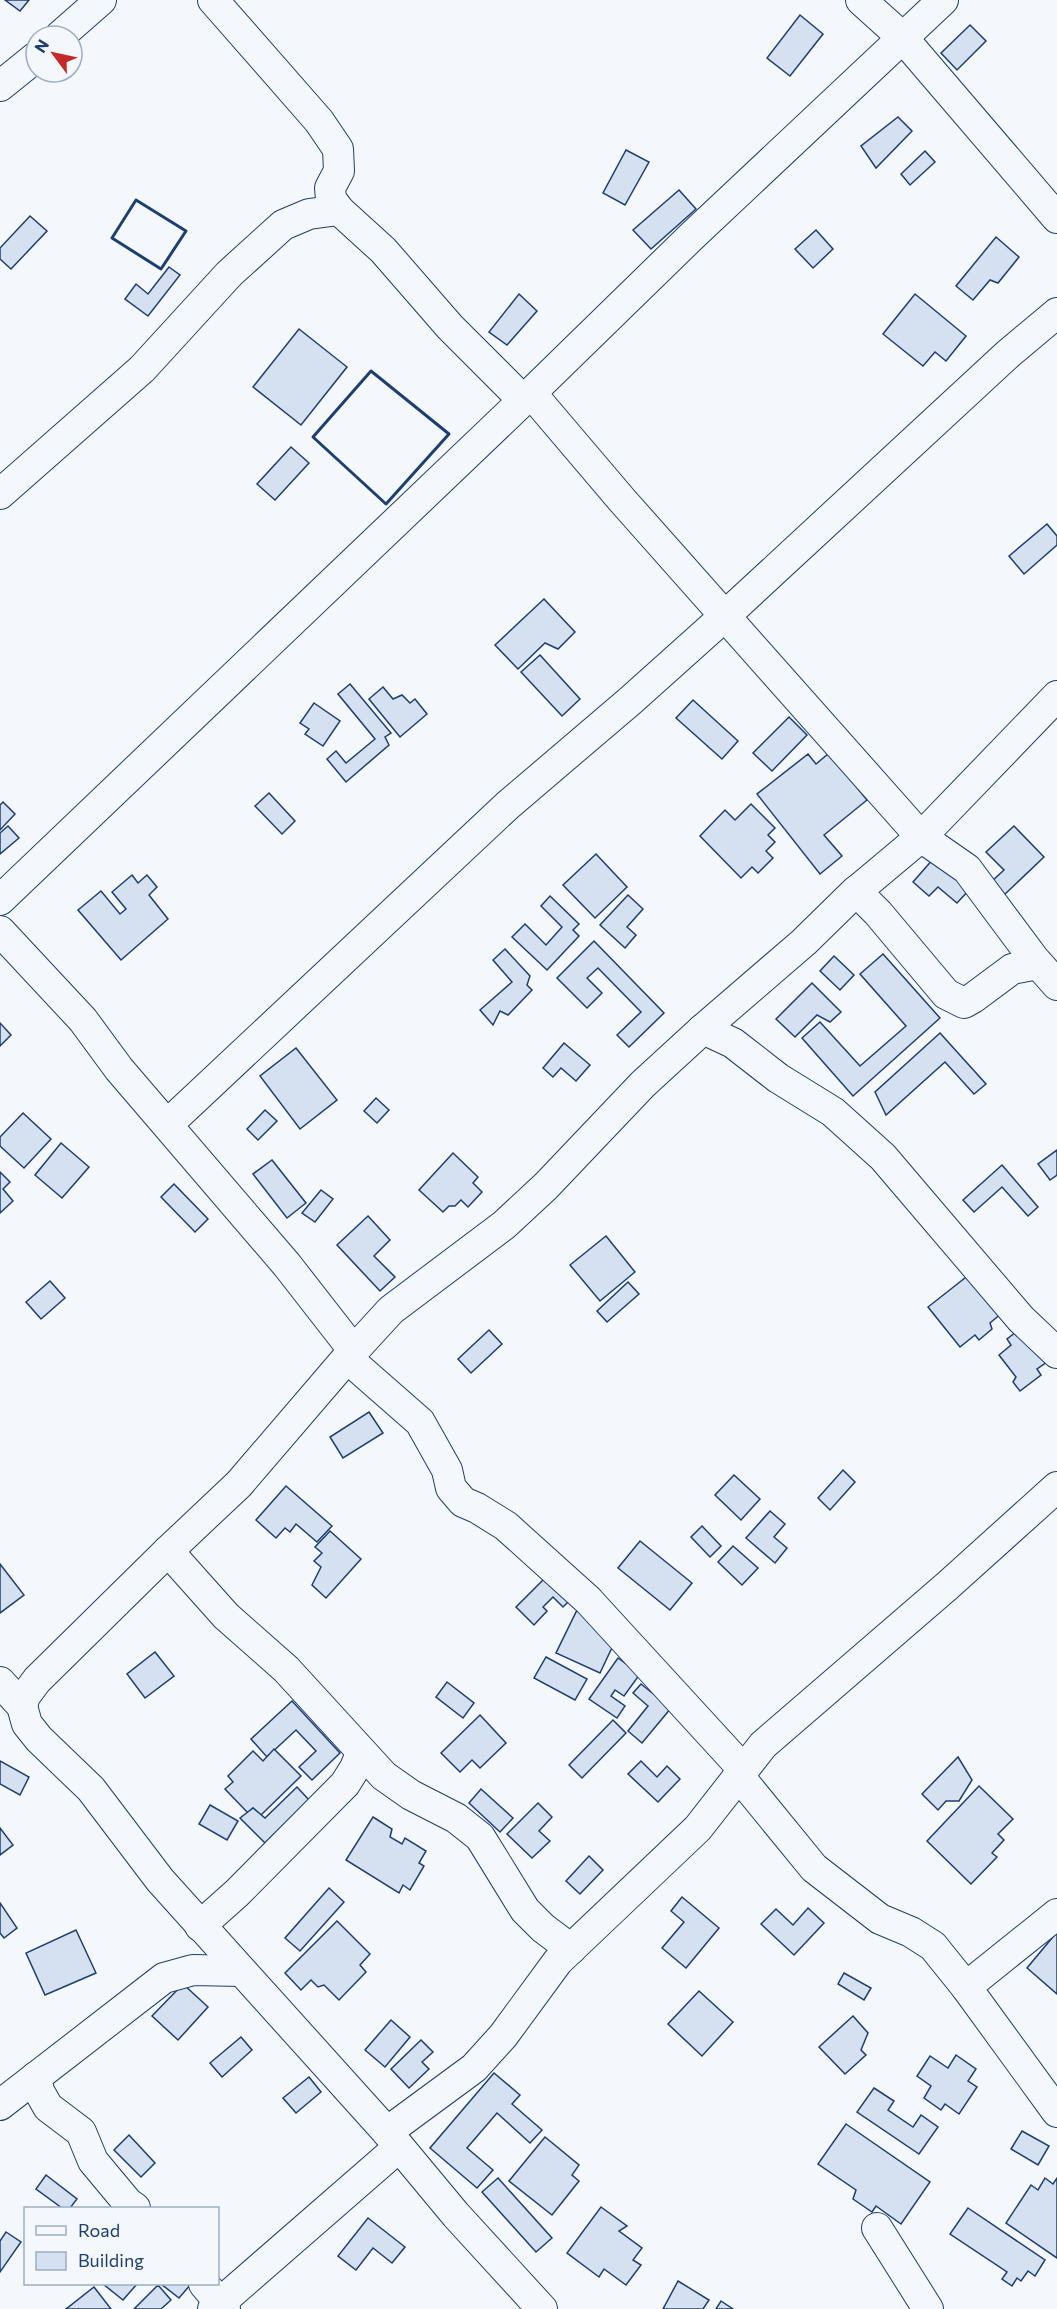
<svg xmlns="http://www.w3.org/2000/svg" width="1057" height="2309" font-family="Commissioner,sans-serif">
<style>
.building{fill:#d5e0f0;stroke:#1d3f73;stroke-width:1.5}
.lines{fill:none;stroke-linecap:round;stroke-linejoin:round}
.minor-casing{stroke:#1d3f73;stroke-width:32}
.minor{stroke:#f4f7fb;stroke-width:30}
.wall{stroke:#1d3f73;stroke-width:3}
</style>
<rect width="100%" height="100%" fill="#f4f7fb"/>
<g class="building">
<path d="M5,0H29L20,11Z"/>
<path d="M800,15L823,34L790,76L767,58Z"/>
<path d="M970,25L986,41L957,70L941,53Z"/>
<path d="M898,117L912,131L876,168L861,146Z"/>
<path d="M626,150L649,162L625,205L603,193Z"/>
<path d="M925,151L935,162L910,185L901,174Z"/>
<path d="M679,190L696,209L651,249L633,230Z"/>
<path d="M30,216L47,231L11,269L0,259V248Z"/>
<path d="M816,230L833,249L813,268L795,249Z"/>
<path d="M996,237L1019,257L998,283L990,280L973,300L956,286Z"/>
<path d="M169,267L180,275L148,316L125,299L136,284L148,294Z"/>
<path d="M519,294L537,311L507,345L489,332Z"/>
<path d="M915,294L966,336L946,361L935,352L923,366L883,334Z"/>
<path d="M299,329L347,367L301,425L253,387Z"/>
<path d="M291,447L309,463L275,500L257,484Z"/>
<path d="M1047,524L1057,536V545L1024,574L1009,556Z"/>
<path d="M544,599L575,632L558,649L545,643L518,669L495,645Z"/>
<path d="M540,655L580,699L562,716L521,672Z"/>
<path d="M350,684L391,733L385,737L389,745L346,782L327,759L336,751L346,763L375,739L338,694Z"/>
<path d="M383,687L393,699L402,695L410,703L415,699L427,714L400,737L369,699Z"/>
<path d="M693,700L738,741L722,759L676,718Z"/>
<path d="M314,703L340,721L323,746L305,734L309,729L300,723Z"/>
<path d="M789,717L807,735L772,771L753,753Z"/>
<path d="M829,753L867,800L824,835L842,856L820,874L757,794L808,754L816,764Z"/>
<path d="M269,793L295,821L282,834L255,806Z"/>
<path d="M3,802L15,814L0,830V805Z"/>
<path d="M751,804L775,828L768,835L775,842L766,851L773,858L758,873L752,867L741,878L700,836L725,810L735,820Z"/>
<path d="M8,826L19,838L0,854V833Z"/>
<path d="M1014,826L1044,857L1004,895L991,882L1004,870L986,852Z"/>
<path d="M596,854L627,887L595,918L563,885Z"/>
<path d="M934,858L970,889L957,903L938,887L929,896L913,882Z"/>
<path d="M132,875L138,883L147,875L157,887L149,895L168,919L121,960L78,910L101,891L120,914L126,909L112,892Z"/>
<path d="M628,895L643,909L627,927L636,935L625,948L600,925Z"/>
<path d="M550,896L579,924L573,930L579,936L547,970L512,937L525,924L546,945L562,927L541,906Z"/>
<path d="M594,941L664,1013L629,1047L617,1035L641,1012L598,968L587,978L602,993L587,1008L557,978Z"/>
<path d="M505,949L530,976L527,985L532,990L508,1015L500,1011L493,1025L480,1010L512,982L493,960Z"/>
<path d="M883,954L940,1018L853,1096L802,1038L820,1022L860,1066L906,1026L860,974Z"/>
<path d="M834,956L854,975L840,990L820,971Z"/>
<path d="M812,983L841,1012L830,1022L817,1015L795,1037L776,1019Z"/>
<path d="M0,1023L11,1035L0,1046Z"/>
<path d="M940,1033L986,1084L974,1094L945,1062L886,1115L875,1092Z"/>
<path d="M564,1043L590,1065L576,1081L561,1068L553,1077L543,1068Z"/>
<path d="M296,1048L337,1100L300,1129L260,1076Z"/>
<path d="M376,1098L389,1110L377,1123L364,1111Z"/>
<path d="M265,1110L277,1121L258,1140L247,1129Z"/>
<path d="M23,1113L51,1139L24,1168L0,1146V1137Z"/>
<path d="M61,1143L89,1167L62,1198L35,1175Z"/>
<path d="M1057,1150V1175L1050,1180L1038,1164Z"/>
<path d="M453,1153L478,1177L473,1183L482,1192L468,1207L461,1200L455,1206H449L443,1212L419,1190Z"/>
<path d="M272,1160L306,1203L287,1218L253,1174Z"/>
<path d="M1002,1165L1038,1207L1028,1216L1002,1187L974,1212L963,1200Z"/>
<path d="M0,1172L10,1182L3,1189L13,1201L0,1213Z"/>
<path d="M174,1184L208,1219L195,1232L161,1197Z"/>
<path d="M321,1190L333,1199L315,1222L302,1213Z"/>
<path d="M368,1216L390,1240L374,1256L395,1277L380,1291L337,1245Z"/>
<path d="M606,1236L635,1272L600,1301L570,1265Z"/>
<path d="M970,1274L1002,1313L990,1323L992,1329L979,1340L975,1335L960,1347L928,1307Z"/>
<path d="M50,1281L65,1298L41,1319L26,1302Z"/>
<path d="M628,1282L639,1294L607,1322L597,1311Z"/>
<path d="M1021,1328L1047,1362L1037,1369L1041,1375L1020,1391L1013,1382L1016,1377L999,1355L1011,1345L1007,1339Z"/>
<path d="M489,1330L502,1344L471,1373L458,1359Z"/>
<path d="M369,1412L383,1433L343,1458L330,1437Z"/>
<path d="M843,1470L855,1482L830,1510L818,1498Z"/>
<path d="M734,1475L760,1499L741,1520L715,1495Z"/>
<path d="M286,1486L332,1526L317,1542L296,1524L290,1532L285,1528L276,1538L256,1520Z"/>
<path d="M770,1511L785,1524L774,1537L787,1548L775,1563L746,1538Z"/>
<path d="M702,1526L721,1546L710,1557L691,1537Z"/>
<path d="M330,1531L361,1559L326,1598L312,1585L321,1567L314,1561L322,1553L315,1547Z"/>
<path d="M640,1541L692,1583L670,1610L618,1568Z"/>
<path d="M733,1546L758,1568L742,1585L718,1562Z"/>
<path d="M0,1564L24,1595L0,1613Z"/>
<path d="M553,1570L577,1593L563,1607L553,1597L543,1607L547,1611L534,1625L516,1607Z"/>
<path d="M579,1606L617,1637L600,1673L556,1653Z"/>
<path d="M155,1652L174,1676L145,1698L127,1674Z"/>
<path d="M546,1657L587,1679L575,1700L534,1678Z"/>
<path d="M618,1658L640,1674L624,1696L615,1690L611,1696L625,1706L617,1718L589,1699Z"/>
<path d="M447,1682L474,1703L463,1718L436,1697Z"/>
<path d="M641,1684L671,1708L642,1743L628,1731L648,1706L633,1693Z"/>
<path d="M292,1701L340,1753L312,1780L299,1767L316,1751L296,1730L267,1757L251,1739Z"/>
<path d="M480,1715L506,1743L480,1768L472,1760L460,1772L441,1753Z"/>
<path d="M613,1720L626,1733L582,1778L569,1765Z"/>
<path d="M274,1749L301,1776L260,1816L253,1808L248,1813L225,1789L233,1782L228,1776L253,1751L263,1761Z"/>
<path d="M958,1757L972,1780L959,1801H946L938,1810L922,1794Z"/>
<path d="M0,1761L29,1777L20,1795L0,1784Z"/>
<path d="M641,1761L657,1777L667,1766L680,1779L658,1802L628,1774Z"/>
<path d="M979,1786L1013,1819L998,1834L1004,1840L992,1853L997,1857L971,1884L927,1841Z"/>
<path d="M297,1787L309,1800L265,1843L240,1818L253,1808L265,1818Z"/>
<path d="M481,1789L513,1818L500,1832L469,1803Z"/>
<path d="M538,1803L552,1817L539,1831L550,1841L532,1858L507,1834Z"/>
<path d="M210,1805L238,1821L227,1840L199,1824Z"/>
<path d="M373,1817L392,1829L390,1837L402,1844L405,1838L426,1851L419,1863L424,1866L410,1890L403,1885L399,1893L346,1860Z"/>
<path d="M0,1828L13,1845L0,1855Z"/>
<path d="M589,1856L603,1870L580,1894L566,1881Z"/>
<path d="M329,1888L344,1902L300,1951L285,1938Z"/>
<path d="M682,1897L719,1928L686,1968L662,1948L684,1922L671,1911Z"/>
<path d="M0,1903L17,1928L4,1938L0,1933Z"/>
<path d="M808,1908L824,1923L794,1955L761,1924L776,1909L793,1925Z"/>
<path d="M337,1921L370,1954L360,1965L366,1972L339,2000L324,1985L318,1987L311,1980L301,1990L285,1973Z"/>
<path d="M76,1930L96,1973L45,1995L26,1953Z"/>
<path d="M1057,1932V1994L1027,1968Z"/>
<path d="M844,1973L871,1988L864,2000L838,1984Z"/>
<path d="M183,1984L208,2007L178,2040L152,2016Z"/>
<path d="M699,1991L733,2022L702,2056L668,2024Z"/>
<path d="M853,2016L868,2033L861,2050L866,2055L845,2074L819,2047Z"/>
<path d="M391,2020L410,2037L385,2067L365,2050Z"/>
<path d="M241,2037L252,2050L222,2077L210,2063Z"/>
<path d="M421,2040L433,2052L422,2062L429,2069L409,2088L391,2069Z"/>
<path d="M956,2055L976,2069L968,2081L977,2087L959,2114L945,2104L941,2110L924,2098L931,2086L917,2076L930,2056L948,2068Z"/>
<path d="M494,2073L520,2095L512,2104L542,2130L530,2143L497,2113L467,2148L493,2170L477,2188L430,2148Z"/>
<path d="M309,2077L321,2092L296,2113L283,2098Z"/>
<path d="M874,2088L894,2101L888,2110L913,2127L921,2115L938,2127L919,2154L857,2112Z"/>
<path d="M846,2124L930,2182L901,2224L876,2206L872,2212L853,2199L856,2190L818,2164Z"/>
<path d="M1022,2131L1049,2146L1038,2165L1011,2149Z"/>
<path d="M129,2135L155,2163L141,2177L114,2150Z"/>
<path d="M545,2137L579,2165L572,2175L579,2181L552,2215L509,2181Z"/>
<path d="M46,2175L77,2199L70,2208H62L36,2189Z"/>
<path d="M498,2178L552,2238L536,2252L482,2192Z"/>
<path d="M1045,2178L1053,2184L1057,2178V2258L1006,2223L1031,2185L1038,2190Z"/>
<path d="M601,2207L627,2226L619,2231L642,2248L633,2260L641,2265L626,2285L604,2269L599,2277L567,2253Z"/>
<path d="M968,2208L1045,2260L1035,2276L1028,2271L1021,2281L1017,2278L1012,2286L1002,2279L1007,2272L950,2234Z"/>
<path d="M368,2218L405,2247L392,2263L373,2248L356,2270L338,2256Z"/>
<path d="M6,2232L21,2242L0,2272V2241Z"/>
<path d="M678,2281L709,2300L703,2309H663Z"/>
<path d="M103,2284H137L123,2300Z"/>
<path d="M161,2284H191L179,2298Z"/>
<path d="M158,2285L171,2300L161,2309H134Z"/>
<path d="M94,2287L111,2309H66Z"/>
<path d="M721,2301L733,2309H716Z"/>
</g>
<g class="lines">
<defs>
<g id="minor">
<path d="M213,0L319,121L338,149L339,171L330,188L331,199L339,210L383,250L450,327L523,400"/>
<path d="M861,0L902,37L1057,218"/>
<path d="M60,36L101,0"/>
<path d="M0,86L36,57"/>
<path d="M531,393L622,500L921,837L967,869L1034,959L1057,985"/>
<path d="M0,494L142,369L229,274L283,225L309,214L339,210"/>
<path d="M856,891L878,913L946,994L964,1003L973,998L1012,969L1038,964"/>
<path d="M0,900L531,393L692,236L943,0"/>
<path d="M0,931L83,1020L119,1069L287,1265L354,1351"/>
<path d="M703,1029L733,1043L778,1078L833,1112L883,1157L1021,1319L1057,1353"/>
<path d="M168,1124L508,805L630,701L726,615L1008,354L1057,313"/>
<path d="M347,1358L420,1422L447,1470L451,1488L463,1502L477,1508L506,1526L588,1600L743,1769"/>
<path d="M168,1551L226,1616L286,1669L384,1776L411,1795L456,1818L480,1837L525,1910L543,1928L571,1949"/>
<path d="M0,1682L22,1706L27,1724L39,1739L91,1789L160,1880L387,2132L456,2215L542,2309"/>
<path d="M22,1706L25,1696L37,1680L168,1551L239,1484L347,1358L391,1310L504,1225L546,1186L643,1084L703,1029L804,942L853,894L921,837L1057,696"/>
<path d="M738,1775L814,1868L880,1919L911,1932L933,1946L966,1987L1057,2112"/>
<path d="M200,1926L237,1893L345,1784L355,1768L361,1753"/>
<path d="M966,1987L1057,1914"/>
<path d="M36,2077L39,2091L48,2107L81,2132L93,2161L128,2203L135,2208"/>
<path d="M0,2105L164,1978L193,1970L241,1971"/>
<path d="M387,2132L474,2068L503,2036L558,1961L698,1828L763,1745L946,1587L1057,1487"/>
<path d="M877,2228L928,2309"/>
<path d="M204,2284L225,2309"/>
<path d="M213,2309L399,2147"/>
</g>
</defs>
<use href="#minor" class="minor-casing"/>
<use href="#minor" class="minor"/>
<g class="wall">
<path d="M136,200L186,231L161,269L112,238Z"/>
<path d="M371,371L449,434L386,504L313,437Z"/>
</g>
</g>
<rect x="24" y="2207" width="195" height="78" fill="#f4f7fb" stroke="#9eadc5" stroke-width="1.5"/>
<rect x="36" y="2226" width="30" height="9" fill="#f4f7fb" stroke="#9eadc5" stroke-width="1.5"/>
<text x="78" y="2237" font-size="18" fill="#1d3f73">Road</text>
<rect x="36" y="2252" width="30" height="18" fill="#d5e0f0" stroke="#9eadc5" stroke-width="1.5"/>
<text x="78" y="2267" font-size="18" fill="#1d3f73">Building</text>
<g transform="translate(54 54) rotate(303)"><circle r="28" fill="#f4f7fb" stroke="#9eadc5" stroke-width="1.5"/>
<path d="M0-4.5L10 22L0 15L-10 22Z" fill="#c62828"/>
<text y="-9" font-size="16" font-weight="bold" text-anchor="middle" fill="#1d3f73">N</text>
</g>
</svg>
